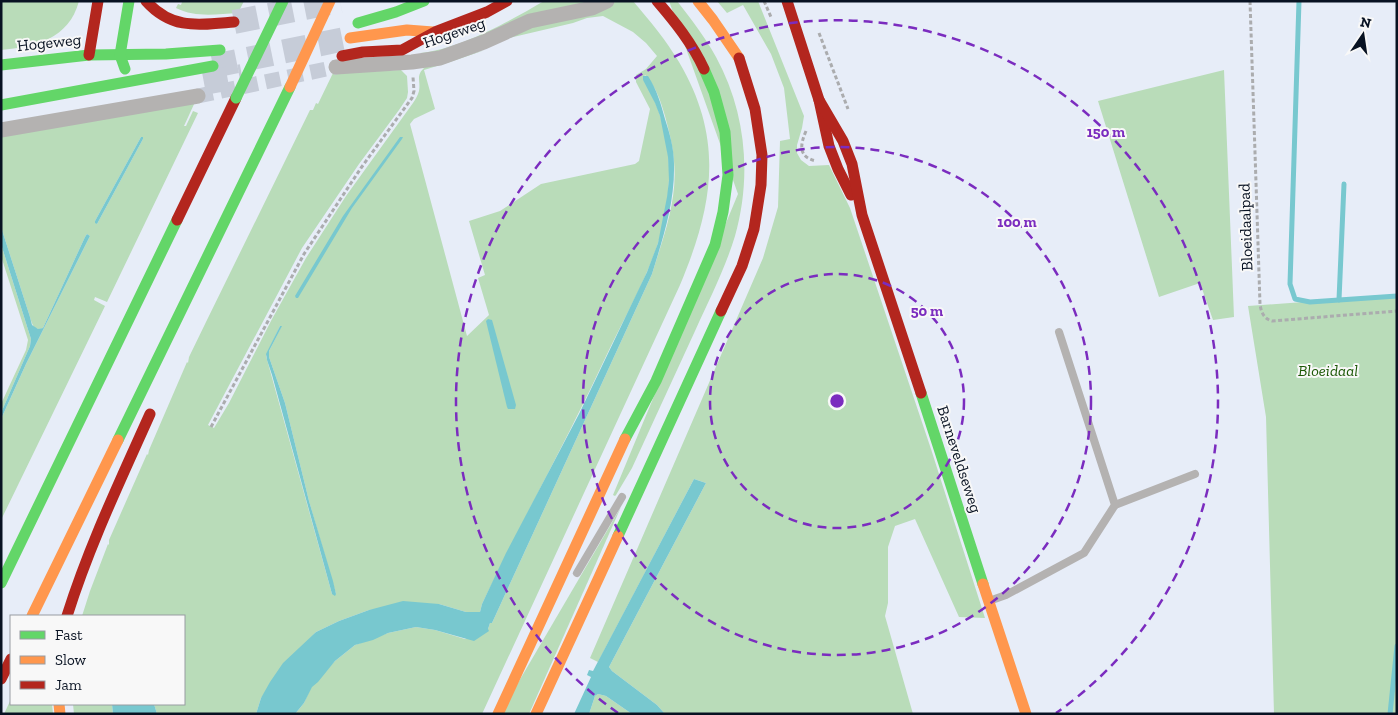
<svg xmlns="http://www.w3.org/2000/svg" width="1398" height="715" font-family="'Zilla Slab',serif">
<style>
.green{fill:#b9dcb9;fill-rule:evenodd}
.water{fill:#78c8cf}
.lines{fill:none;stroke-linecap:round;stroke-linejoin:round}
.stream{stroke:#78c8cf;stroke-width:5}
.street-tunnel{stroke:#c6ccd8;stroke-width:15;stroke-dasharray:15 8;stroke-linecap:butt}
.primary-tunnel{stroke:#c6ccd8;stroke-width:24;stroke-dasharray:24 12;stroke-linecap:butt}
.path{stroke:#abacae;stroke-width:3;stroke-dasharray:4 2.5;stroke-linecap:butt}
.lane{stroke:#b4b2b1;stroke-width:8}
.street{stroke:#b4b2b1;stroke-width:15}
.fast{stroke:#63d668;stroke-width:11}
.slow{stroke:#ff974d;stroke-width:11}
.jam{stroke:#b3261e;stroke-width:11}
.fast-bridge{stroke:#63d668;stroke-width:11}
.slow-bridge{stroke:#ff974d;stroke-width:11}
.ring{fill:none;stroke:#7b2cbf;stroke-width:2.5;stroke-dasharray:9 6}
.labels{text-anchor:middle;stroke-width:4;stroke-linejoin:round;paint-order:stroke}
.street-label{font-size:16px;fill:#081222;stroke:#f8f8f8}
.park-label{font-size:16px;font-style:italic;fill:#1c5806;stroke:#f8f8f8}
.centre{fill:#7b2cbf;stroke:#f8f8f8;stroke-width:2.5}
.ring-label{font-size:15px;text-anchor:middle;font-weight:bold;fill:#7b2cbf;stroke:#f8f8f8;stroke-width:4;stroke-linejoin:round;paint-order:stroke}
</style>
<rect width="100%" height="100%" fill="#e7edf8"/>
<g class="green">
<path d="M1,1H79C69,39 35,47 1,50Z"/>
<path d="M181,1H244L238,13C217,14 196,18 176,8L178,4L181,5L182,2Z"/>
<path d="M544,1H596L438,53H420C460,49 510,21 544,1Z"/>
<path d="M616,1H633C650,21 666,40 679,62C725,140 713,206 680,285L482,714H295L304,703L311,687L335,661L355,645L388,633L416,627L435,630L465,639L488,629L490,623H492L652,274C663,238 678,200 674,161C673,146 669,131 665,116C661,102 656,86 645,75L643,79C647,87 652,94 655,102C665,125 670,156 669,180C668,201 664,224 658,243C646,280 626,315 609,350C569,436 523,519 482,604L480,612H466L439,604L369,610L339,621L316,632L303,646L261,698L256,714H157L154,704H184V616H82L90,591L108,544L109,545V540L147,454L148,455L149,450L187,362L188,363L189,357L206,322L310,110H313L316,103L318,104L333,73L401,70L407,76L408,92L407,98L399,110L359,164L302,248L208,425L214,428L229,403L272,319L306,258L346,196L413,103C415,100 418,95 419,91C421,80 415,76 425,67L485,50L450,62L424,70L435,109L414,119L410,124L467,336L489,315L478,278L485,275L469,221L500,211L541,184L635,164L639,161L650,109L636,82V75L646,69L657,56L646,43L633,32L603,16L587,18L573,23L509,38L523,29L611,5ZM280,326L281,327L269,351V357L285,403L309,501L336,594H332L266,356Z"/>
<path d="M669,1H677C691,19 705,37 716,57C746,112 752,176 735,236C725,269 709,300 695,331C674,377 653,422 632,468L616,495L615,496L613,495L738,194Z"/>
<path d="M717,1H758L804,116L802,128L797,145V153L801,160L809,166L829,165L850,208L931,449L985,618L959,617L915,519L895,526L888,547V603L885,616L913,714H665L657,705L612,671L609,667L706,483L694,479L598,662L590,658L763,258L778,207L780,141L790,139L784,88L771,54L743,5L727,13Z"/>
<path d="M1224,70L1234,317L1213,320L1200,283L1159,297L1098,101Z"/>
<path d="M195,102L184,126H186L193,111L198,113L107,302L95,297L94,300L105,306L1,520V419L26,364L90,236L87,234L85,237L43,328C34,332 32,324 30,317L1,227V135ZM141,137L143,139L97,224L95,221Z"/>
<path d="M1,244L31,339L30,346L1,413V404L26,350L28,340L1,256Z"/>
<path d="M1397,295V714H1274L1266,417L1248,306Z"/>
<path d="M621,507L529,714H503L515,688Z"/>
<path d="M598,694L606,696L632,714H589L595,696Z"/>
<path d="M11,699V704H52L53,714H4Z"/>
<path d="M73,704H112L113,714H74Z"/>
</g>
<g class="water">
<path d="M643,76H648C657,90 661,104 665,119C670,134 674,149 674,164C675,203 663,238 652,274L492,623H490L488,629L489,631L474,641L435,630L416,627L388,633L373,640L355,645L335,661L318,682L312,687L304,703L295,714H256L261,698L270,682L283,663L316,632L339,621L369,610L403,601L439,604L466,612H480L482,604L506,553L579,414L647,272L658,243L667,197L669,180L668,157L660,116L655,103L643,80Z"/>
<path d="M141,137H143V139L97,224L95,223V221Z"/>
<path d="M400,137H403L402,139L352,208L298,298H296L295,296L343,216Z"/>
<path d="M1,227L30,317L32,325L38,329L43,328L85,237L87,234L90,236L26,364L1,419V413L30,346L31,339L1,244Z"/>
<path d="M488,319L492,320L516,405L515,409H508L507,407L486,321Z"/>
<path d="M280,326H282L269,351V357L285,403L309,501L333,581L336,594L335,596L332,594L272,375L267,360L266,354Z"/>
<path d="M694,479L706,483L609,667L612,671L657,705L665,714H632L606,696L598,694L595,696L589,714H574L591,677L587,675L589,670L593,671Z"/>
<path d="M112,704H154L157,714H113Z"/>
</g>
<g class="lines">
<g class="stream">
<path d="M1299,1L1290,284L1295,299L1310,302L1397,296"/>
<path d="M1339,300L1344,184"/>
<path d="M1390,714L1397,646"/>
</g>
<path class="street-tunnel" d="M198,96L336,67"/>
<g class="primary-tunnel">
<path d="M234,22L340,1"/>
<path d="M213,66L350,38"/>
<path d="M204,83L242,76"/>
</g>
<g class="path">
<path d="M764,1L771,17"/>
<path d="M1250,1L1260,304C1261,312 1264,319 1272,321L1397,311"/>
<path d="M819,33L848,109"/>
<path d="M806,131C800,145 798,157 816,161"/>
<path d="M211,427L304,254L361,168L412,98L414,91L413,77"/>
</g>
<g class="lane">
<path d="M1115,505L1195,474"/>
<path d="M577,573L622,497"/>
<path d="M989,601L1006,595L1084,553L1115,505L1059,332"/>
</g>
<g class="street">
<path d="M336,67L412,62L440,58L484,42L530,21L592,8L607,1"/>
<path d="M1,130L198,96"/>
</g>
<g class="fast">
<path d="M358,23L396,12L424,1"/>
<path d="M1,65L89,55L166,54L220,50"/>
<path d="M125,69L120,55L129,1"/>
<path d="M1,105L213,66"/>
<path d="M921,393L983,584"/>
<path d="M625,439L656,381L715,245L723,212L728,175L725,132L714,92L704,69"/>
<path d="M118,440L290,87"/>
<path d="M618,536L721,311"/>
<path d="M1,583L177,220"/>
</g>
<g class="slow">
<path d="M698,1L713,20L739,58"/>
<path d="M350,38L407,30L433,32"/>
<path d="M983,584L1026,714"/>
<path d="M32,616L118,440"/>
<path d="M59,704L60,714"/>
<path d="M498,714L625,439"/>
<path d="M536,714L618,536"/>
</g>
<g class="jam">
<path d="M146,1C172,30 198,25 234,22"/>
<path d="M657,1C675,22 692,43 704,69"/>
<path d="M787,1L819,100L829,146L838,169L851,195"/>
<path d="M89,55L98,1"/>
<path d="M342,56L363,52L402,50L435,32L487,12L507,1"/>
<path d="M819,100L843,141L852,164L862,215L921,393"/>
<path d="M177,220L236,98"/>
<path d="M721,311L742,266L754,229L761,185L762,155L755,109L739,58"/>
<path d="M67,616C89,546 120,481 150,414"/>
<path d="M1,679L11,659"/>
</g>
<path class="fast-bridge" d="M236,98L283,1"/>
<path class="slow-bridge" d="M290,87L330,1"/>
</g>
<g class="ring">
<circle cx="837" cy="401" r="127"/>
<circle cx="837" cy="401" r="254"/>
<path d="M618 713A381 381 0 1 1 1056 713"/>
</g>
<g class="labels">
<g class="street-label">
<text transform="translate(454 32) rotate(-19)" y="6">Hogeweg</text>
<text transform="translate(49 42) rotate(-6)" y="6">Hogeweg</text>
<text transform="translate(1245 227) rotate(-92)" y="6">Bloeidaalpad</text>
<text transform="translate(960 459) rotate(72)" y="6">Barneveldseweg</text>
</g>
<g class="park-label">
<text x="1328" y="376">Bloeidaal</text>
</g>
</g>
<circle cx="837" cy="401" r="8" class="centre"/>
<g class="ring-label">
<text x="1106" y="137">150 m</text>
<text x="1017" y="227">100 m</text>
<text x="927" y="316">50 m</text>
</g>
<rect width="1398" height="715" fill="none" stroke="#081222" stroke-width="5"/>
<rect x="10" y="615" width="175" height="90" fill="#f8f8f8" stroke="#989ca2"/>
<rect x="20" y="631" width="25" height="8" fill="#63d668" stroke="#989ca2"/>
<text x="55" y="640" font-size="15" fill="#081222">Fast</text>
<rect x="20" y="656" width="25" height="8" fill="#ff974d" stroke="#989ca2"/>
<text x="55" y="665" font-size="15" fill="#081222">Slow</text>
<rect x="20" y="681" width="25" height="8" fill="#b3261e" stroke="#989ca2"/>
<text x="55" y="690" font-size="15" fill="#081222">Jam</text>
<g transform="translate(1363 35) rotate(13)" stroke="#f8f8f8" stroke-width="4" paint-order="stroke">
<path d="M0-4L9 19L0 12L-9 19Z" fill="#081222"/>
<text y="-8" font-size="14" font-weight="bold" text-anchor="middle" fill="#081222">N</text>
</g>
</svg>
